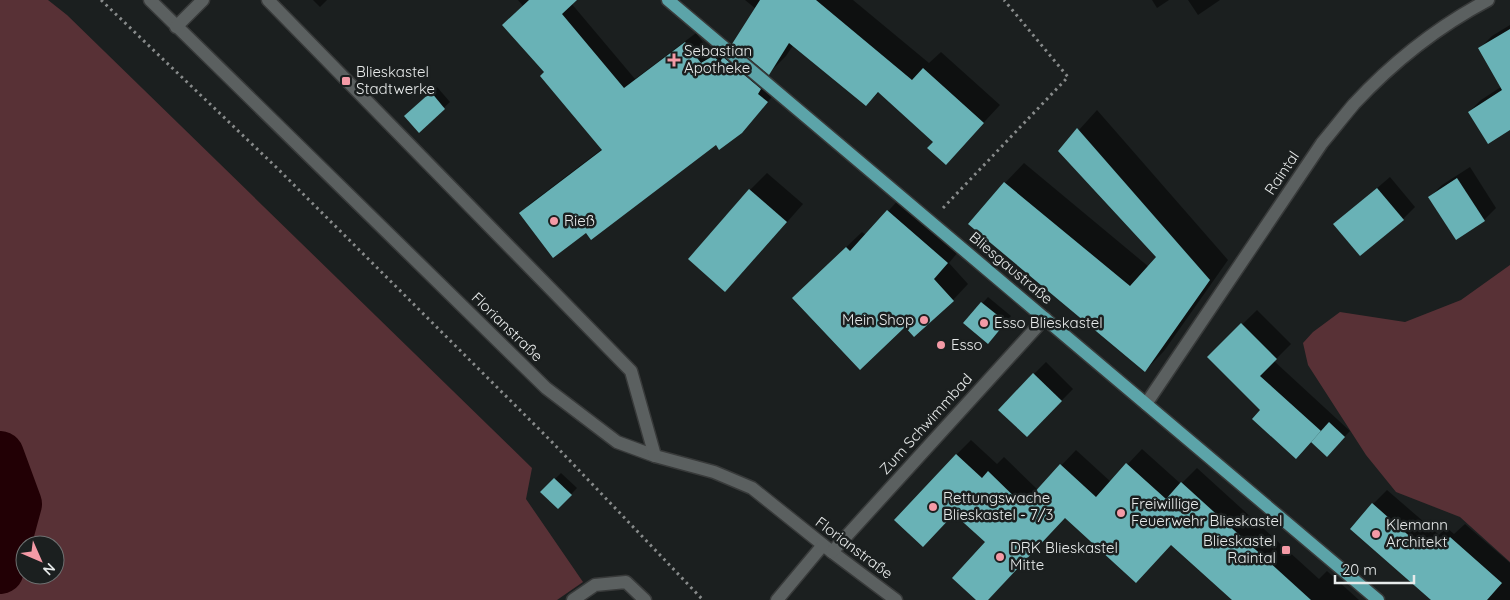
<svg xmlns="http://www.w3.org/2000/svg" width="1510" height="600" font-family="Quicksand,sans-serif">
<style>
.green{fill:#583136;fill-rule:evenodd}
.shadow{fill:#0007}
.lines{fill:none;stroke-linecap:round;stroke-linejoin:round}
.river{stroke:#220005;stroke-width:48}
.building{fill:#69b2b6}
.minor-casing{stroke:#383a3a;stroke-width:15}
.major-casing{stroke:#383a3a;stroke-width:15}
.path{stroke:#888b8b;stroke-width:3;stroke-dasharray:2.5 4;stroke-linecap:butt}
.minor{stroke:#5b6060;stroke-width:12}
.major{stroke:#5ca4a9;stroke-width:12}
.poi-dot{fill:#f49aa6;stroke:#1b1f1f;stroke-width:2}
.labels{text-anchor:middle;stroke-width:5;stroke-linejoin:round;paint-order:stroke}
.poi-label{font-size:15px;fill:#e7eaea;stroke:#1b1f1f;text-anchor:start}
.street-label{font-size:15px;fill:#e7eaea;stroke:#1b1f1f}
</style>
<rect width="100%" height="100%" fill="#1b1f1f"/>
<g class="green">
<path d="M0,0H48L67,15L532,468L526,499L583,582L557,600H0ZM25,545H55V575H25Z"/>
<path d="M1510,265V562L1460,517L1396,492L1366,455L1308,365L1303,343L1313,332L1340,312L1405,322L1461,300Z"/>
</g>
<g class="shadow">
<path d="M313,0H327L320,7Z"/>
<path d="M518,0H575L571,3L635,79L696,33L712,54L724,46L777,91L742,132L716,143L586,231L521,213L531,203L602,149L545,72L523,6Z"/>
<path d="M745,0H853L929,63L941,52L1000,105L946,163L935,142L879,92L866,105L794,44L786,56L769,73L756,9Z"/>
<path d="M1152,0H1169L1157,8Z"/>
<path d="M1188,0H1220L1198,15Z"/>
<path d="M1510,25V58L1480,48L1492,36Z"/>
<path d="M1510,81V128L1469,112L1481,100Z"/>
<path d="M437,87L450,102L419,131L412,110Z"/>
<path d="M1097,110L1228,260L1164,351L1145,371L1005,183L1024,163L1149,267L1158,257L1060,151Z"/>
<path d="M1470,167L1496,208L1484,220L1430,197L1442,185Z"/>
<path d="M767,173L803,204L742,273L725,290L750,190Z"/>
<path d="M1390,177L1415,207L1403,219L1335,224Z"/>
<path d="M903,195L963,246L949,263L968,284L953,300L905,325L810,282L862,232L866,235Z"/>
<path d="M988,297L1011,316L993,336L965,323Z"/>
<path d="M1257,310L1291,344L1274,361L1350,431L1327,455L1312,441L1262,410L1209,357Z"/>
<path d="M1046,362L1073,389L1027,436L1034,374Z"/>
<path d="M971,440L997,464L1004,457L1038,490L1076,450L1111,482L1142,449L1181,484L1197,468L1319,579L1327,571L1359,600H1233L1171,543L1065,517L987,600H978L987,542L957,454Z"/>
<path d="M561,473L577,488L558,508L542,492Z"/>
<path d="M1387,490L1439,535L1446,527L1454,534L1465,524L1510,563V600H1433L1373,504Z"/>
</g>
<g class="lines">
<path class="river" d="M0,455L18,504L0,570"/>
</g>
<g class="building">
<path d="M529,0H577L562,14L624,88L685,42L701,63L713,56L720,62L723,57L761,89L758,94L768,102L742,133L719,150L716,145L591,240L586,233L553,258L519,213L602,150L540,76L544,72L502,25Z"/>
<path d="M760,0H816L912,80L923,68L984,123L946,165L927,148L933,142L878,92L866,106L789,43L769,75L732,44Z"/>
<path d="M1510,29V130L1488,144L1468,112L1502,90L1478,48Z"/>
<path d="M431,92L445,109L419,133L404,116Z"/>
<path d="M1077,128L1210,280L1145,372L968,224L1004,182L1130,286L1156,257L1058,151Z"/>
<path d="M1457,178L1485,221L1456,240L1428,197Z"/>
<path d="M1377,188L1404,220L1360,256L1333,224Z"/>
<path d="M749,189L787,222L725,292L688,259Z"/>
<path d="M887,210L948,263L934,279L954,301L914,337L905,327L860,370L792,298L846,247L850,251Z"/>
<path d="M981,302L1006,322L988,344L963,323Z"/>
<path d="M1241,323L1277,359L1260,376L1321,431L1296,459L1252,419L1260,410L1207,357Z"/>
<path d="M1033,373L1062,401L1027,437L998,410Z"/>
<path d="M1329,422L1345,437L1327,457L1311,442Z"/>
<path d="M956,454L982,478L988,471L1023,505L1060,464L1096,497L1126,463L1166,499L1181,482L1311,600H1232L1171,545L1136,583L1065,518L988,600H976L952,578L985,542L954,514L923,547L894,520Z"/>
<path d="M554,478L572,495L558,509L540,492Z"/>
<path d="M1372,503L1424,549L1431,541L1440,548L1450,537L1502,583L1487,600H1431L1350,529Z"/>
</g>
<g class="lines">
<defs>
<g id="minor">
<path d="M150,0L546,388L617,442L655,456L714,472L752,488L832,552L896,600"/>
<path d="M268,0L631,371L655,456"/>
<path d="M176,27L203,0"/>
<path d="M1146,404L1322,143C1333,130 1343,117 1354,104C1392,63 1439,26 1488,0"/>
<path d="M832,552L1045,318"/>
<path d="M573,600L595,585L626,582L645,600"/>
<path d="M777,600L823,545"/>
</g>
<path id="major" d="M668,0L1378,600"/>
</defs>
<use href="#minor" class="minor-casing"/>
<use href="#major" class="major-casing"/>
<g class="path">
<path d="M101,0L276,167L551,441L703,600"/>
<path d="M943,208L1068,77L1004,0"/>
</g>
<use href="#minor" class="minor"/>
<use href="#major" class="major"/>
</g>
<g class="poi-dot">
<path d="M671.5 52.5h5v5h5v5h-5v5h-5v-5h-5v-5h5z"/>
<rect x="341" y="76" width="10" height="10" rx="2.5"/>
<circle cx="554" cy="221" r="5"/>
<circle cx="924" cy="320" r="5"/>
<circle cx="984" cy="323" r="5"/>
<circle cx="941" cy="345" r="5"/>
<circle cx="933" cy="507" r="5"/>
<circle cx="1121" cy="513" r="5"/>
<circle cx="1376" cy="534" r="5"/>
<rect x="1281" y="545" width="10" height="10" rx="2.5"/>
<circle cx="1000" cy="557" r="5"/>
</g>
<g class="labels">
<g class="poi-label">
<text x="684" y="56">Sebastian<tspan x="684" dy="17">Apotheke</tspan></text>
<text x="356" y="77">Blieskastel<tspan x="356" dy="17">Stadtwerke</tspan></text>
<text x="564" y="226">Rieß</text>
<text x="914" y="325" text-anchor="end">Mein Shop</text>
<text x="994" y="328">Esso Blieskastel</text>
<text x="951" y="350">Esso</text>
<text x="943" y="503">Rettungswache<tspan x="943" dy="17">Blieskastel - 7/3</tspan></text>
<text x="1131" y="509">Freiwillige<tspan x="1131" dy="17">Feuerwehr Blieskastel</tspan></text>
<text x="1386" y="530">Klemann<tspan x="1386" dy="17">Architekt</tspan></text>
<text x="1276" y="546" text-anchor="end">Blieskastel<tspan x="1276" dy="17">Raintal</tspan></text>
<text x="1010" y="553">DRK Blieskastel<tspan x="1010" dy="17">Mitte</tspan></text>
</g>
<g class="street-label">
<text transform="translate(1282 173) rotate(-56)" y="5">Raintal</text>
<text transform="translate(1011 268) rotate(40)" y="5">Bliesgaustraße</text>
<text transform="translate(507 327) rotate(44)" y="5">Florianstraße</text>
<text transform="translate(926 424) rotate(-48)" y="5">Zum Schwimmbad</text>
<text transform="translate(854 548) rotate(37)" y="5">Florianstraße</text>
</g>
</g>
<g transform="translate(40 560) rotate(135)"><circle r="24" fill="#1b1f1f" stroke="#6d7070"/>
<path d="M0-4L9 19L0 12L-9 19Z" fill="#f49aa6"/>
<text y="-8" font-size="14" font-weight="bold" text-anchor="middle" fill="#e7eaea">N</text>
</g>
<path d="M1335 575v8h79v-8" fill="none" stroke="#e7eaea" stroke-width="2.5"/>
<text x="1342" y="575" font-size="15" fill="#e7eaea" stroke="#1b1f1f" stroke-width="4" paint-order="stroke">20 m</text>
</svg>
